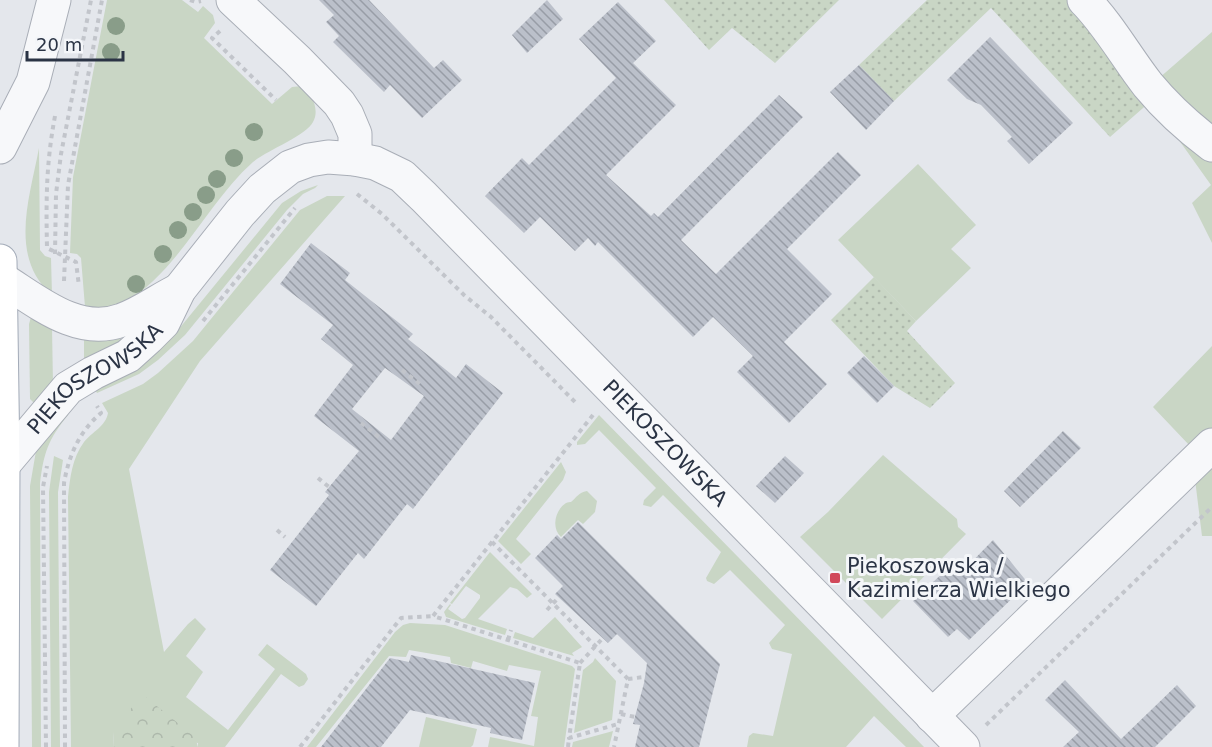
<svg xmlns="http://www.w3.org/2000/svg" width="1212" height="747" font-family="'DejaVu Sans',sans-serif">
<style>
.grass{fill:#c9d6c5}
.park{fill:url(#park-crowns)}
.garden{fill:url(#garden-dots)}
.building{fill:url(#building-back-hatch);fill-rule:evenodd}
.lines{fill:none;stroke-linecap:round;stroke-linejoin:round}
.minor-casing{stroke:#a9aeb7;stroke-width:35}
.major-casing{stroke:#a3abb8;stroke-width:35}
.path{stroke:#c2c5cb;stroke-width:4;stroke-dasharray:4.5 4.5;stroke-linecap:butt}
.minor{stroke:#f7f8fa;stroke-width:33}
.major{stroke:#fff;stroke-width:33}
.tree{fill:#899d89}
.poi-dot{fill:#d1495b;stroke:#f4f6f9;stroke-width:2}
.labels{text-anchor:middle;stroke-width:6;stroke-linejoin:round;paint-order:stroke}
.street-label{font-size:21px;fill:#2b3445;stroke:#f4f6f9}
.poi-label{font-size:21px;fill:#2b3445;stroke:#f4f6f9;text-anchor:start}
</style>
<defs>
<pattern id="park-crowns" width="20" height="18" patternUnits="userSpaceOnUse" patternTransform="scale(1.5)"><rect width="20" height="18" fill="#c9d6c5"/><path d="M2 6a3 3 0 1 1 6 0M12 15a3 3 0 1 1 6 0" fill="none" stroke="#adb8ab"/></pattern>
<pattern id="garden-dots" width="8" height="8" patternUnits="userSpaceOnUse" patternTransform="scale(1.5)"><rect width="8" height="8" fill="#c9d6c5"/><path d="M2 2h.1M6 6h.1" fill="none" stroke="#adb8ab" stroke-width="1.8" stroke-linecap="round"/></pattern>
<pattern id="building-back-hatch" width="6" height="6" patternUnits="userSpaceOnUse" patternTransform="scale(1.5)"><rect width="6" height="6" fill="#bbc0ca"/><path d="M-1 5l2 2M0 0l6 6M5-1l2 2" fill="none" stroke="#989da6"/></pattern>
</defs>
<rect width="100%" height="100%" fill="#e4e7ec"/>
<g class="grass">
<path d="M107,0H182L198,12L203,6L213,15L215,23L204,38L272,104L292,87L302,86C312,93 320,110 313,122C306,136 269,149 253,162C206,204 180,270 124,303C121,305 116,309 112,309C104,310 94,308 85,307L81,258L77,254L70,253L73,177Z"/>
<path d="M1212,32V243L1192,203L1211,185L1151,101L1158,79Z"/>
<path d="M39,148L40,250L45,256L51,258L52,295C8,257 30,197 39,148Z"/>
<path d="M918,164L976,225L951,249L971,268L916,321L838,240Z"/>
<path d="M318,185L315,188L303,194L287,210L185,335L158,360L139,374L97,393L93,386L178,330L282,203L301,191Z"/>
<path d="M327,196H345L200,361L129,469L164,652L188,624L195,618L206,629L186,656L203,672L186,697L228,730L275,669L258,655L267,644L306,674L308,679L304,685L299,687L281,674L225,747H198V743L113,732L114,747H71L68,497C70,478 72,458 84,442C92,432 106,426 108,413L102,403L143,384L158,373L193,341L300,210Z"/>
<path d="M31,317L52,327L53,385L35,404L30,399L29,324Z"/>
<path d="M117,336L124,341L84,365V337Z"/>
<path d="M1212,346V536H1202L1191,447L1153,407Z"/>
<path d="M67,409L68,415C48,440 44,452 40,483L41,747H32L30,486L36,451Z"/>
<path d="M599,415L924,747H906L874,716L846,747H747L749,736L753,733L773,736L792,654L772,649L769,643L785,625L730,570L714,584L707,581L706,578L721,552L663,495L651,507L643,505L644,500L656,488L599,430L585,444L577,445V442Z"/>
<path d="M883,455L957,519L958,527L966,534L882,619L800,537L828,512Z"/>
<path d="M54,456L63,460L58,492L60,747H51L49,492Z"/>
<path d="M561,462L566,472L563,480L516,539L531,554L521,564L498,541Z"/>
<path d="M587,491L597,501L595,512L583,524L578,520L561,537C551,528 555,510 566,503C568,502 570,502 571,502C577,497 578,493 587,491Z"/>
<path d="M490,552L532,594L527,598L517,589L510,587L478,619L507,629L505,635L446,617L444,612L450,604L451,605L448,609L462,619L465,618L480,598V595L466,586L452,604L450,603Z"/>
<path d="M555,617L582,647L572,653L574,656L513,638L515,632L533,638Z"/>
<path d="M410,623L445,625L572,666L575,669L564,747H488L490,737L534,746L538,717L531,716L541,671L509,665L507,671L473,661L471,668L451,663L450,657L409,650L406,657L389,656L316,747H307L395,632L403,625Z"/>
<path d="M595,658L616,681L612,720L574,733L583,670L593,662Z"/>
<path d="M426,717L477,729L473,745L471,747H419Z"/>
<path d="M613,731L609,747H572L573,742Z"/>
</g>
<path class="park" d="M142,694L195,737L198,747H114L113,732Z"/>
<g class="garden">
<path d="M664,0H839L775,63L732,28L709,50Z"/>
<path d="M927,0H1069L1151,101L1110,137L991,8L894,101L859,65Z"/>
<path d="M874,277L916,321L907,331L955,383L930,408L894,386L831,320Z"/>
</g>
<g class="building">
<path d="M319,0H369L434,68L443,60L462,80L422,118L390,85L384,92L333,42L339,36L326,22L334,15Z"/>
<path d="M547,0L563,19L527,53L512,35Z"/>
<path d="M618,2L656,41L633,63L676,105L606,175L651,216L654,213L658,217L779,95L803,117L681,240L716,274L838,152L861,175L787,249L832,294L784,342L827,384L789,423L737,372L753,356L713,317L693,337L598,242L595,246L588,238L575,251L540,217L524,233L485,196L522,158L529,165L616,78L579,39Z"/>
<path d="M990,37L1073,123L1029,164L1007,141L1012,137L981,105L967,99L947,80Z"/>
<path d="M859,65L894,101L866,130L830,92Z"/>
<path d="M311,243L350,273L345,280L413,334L408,339L456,378L466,364L503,393L413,509L407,504L364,559L358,553L316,606L270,570L329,495L325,492L359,451L314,416L353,365L321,339L333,325L280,284ZM385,368L424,396L391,440L352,409Z"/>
<path d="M864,356L894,386L877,403L847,373Z"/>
<path d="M1063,431L1081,448L1020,507L1004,491Z"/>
<path d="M785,456L804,473L775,503L756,486Z"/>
<path d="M578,522L720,664L699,747H635L640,725L633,724L644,683L647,663L617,634L608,643L555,594L563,586L535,558L557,535L561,539Z"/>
<path d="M993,540L1028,583L969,640L957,629L948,637L913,601L949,567L958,576Z"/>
<path d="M411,655L535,683L522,740L490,733L491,728L410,710L381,747H321L390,658L409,662Z"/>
<path d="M1065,680L1121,739L1177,685L1196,706L1155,747H1063L1079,732L1045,700Z"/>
</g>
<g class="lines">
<defs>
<g id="minor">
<path d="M233,0L297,60L339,103L347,115L355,134V159"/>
<path d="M1084,0C1109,25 1126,57 1148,85C1167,108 1188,127 1212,145"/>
<path d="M0,147L33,82L54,0"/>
<path d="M0,278C36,300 77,337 122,320C142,313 160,299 179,290"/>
<path id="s1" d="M3,465L68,388L93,373L128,356L148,338L163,323L179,290L240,213L262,189L290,167L309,160L328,157L355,159L375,163L402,176L424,197L963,747"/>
<path d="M932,716L1212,445"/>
</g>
<path id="major" d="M0,261L3,465L2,747"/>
</defs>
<use href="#minor" class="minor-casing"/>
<use href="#major" class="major-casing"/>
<g class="path">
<path d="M190,0L196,2L201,1"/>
<path d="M220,31L212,38L276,100"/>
<path d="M55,116C46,164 46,200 47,248L76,262L79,286"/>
<path d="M357,194L382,214L464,295L491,317L575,402"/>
<path d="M55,254L56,194L61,154L91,0"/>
<path d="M64,281L68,185L102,0"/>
<path d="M203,321L295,208"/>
<path d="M402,370L421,385"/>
<path d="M593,415L492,542L628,679L614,747"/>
<path d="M361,423L379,437"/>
<path d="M318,478L329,487"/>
<path d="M277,530L285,537"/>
<path d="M492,542L433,616L580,663L569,738L618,724"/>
<path d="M547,610L559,597"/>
<path d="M508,640L511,630"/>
<path d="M580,663L601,640"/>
<path d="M628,679L644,677"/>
<path d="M621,714L635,717"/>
<path d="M986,725L1212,507"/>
<path d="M46,747L43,487L47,466"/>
<path d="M65,747L64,483C69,455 79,432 101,413L97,406"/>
<path d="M300,747L401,618L433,616"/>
<path d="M568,747L569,738"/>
</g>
<use href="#minor" class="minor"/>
<use href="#major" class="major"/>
</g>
<g class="tree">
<circle cx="116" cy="26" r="9"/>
<circle cx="111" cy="52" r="9"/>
<circle cx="254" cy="132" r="9"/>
<circle cx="234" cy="158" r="9"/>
<circle cx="217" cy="179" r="9"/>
<circle cx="206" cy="195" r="9"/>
<circle cx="193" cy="212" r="9"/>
<circle cx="178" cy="230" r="9"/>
<circle cx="163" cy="254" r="9"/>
<circle cx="136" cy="284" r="9"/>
</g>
<rect class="poi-dot" x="829" y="572" width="12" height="12" rx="3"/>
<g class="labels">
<g class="street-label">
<text dy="7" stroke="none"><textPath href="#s1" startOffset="128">PIEKOSZOWSKA</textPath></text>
<text dy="7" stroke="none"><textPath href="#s1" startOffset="912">PIEKOSZOWSKA</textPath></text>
</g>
<g class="poi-label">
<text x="847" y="573">Piekoszowska /<tspan x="847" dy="24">Kazimierza Wielkiego</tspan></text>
</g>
</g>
<path d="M27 51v9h96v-9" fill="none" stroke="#2b3445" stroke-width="3"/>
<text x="36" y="51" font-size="18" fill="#2b3445" stroke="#f4f6f9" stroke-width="4.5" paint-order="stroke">20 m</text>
</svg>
